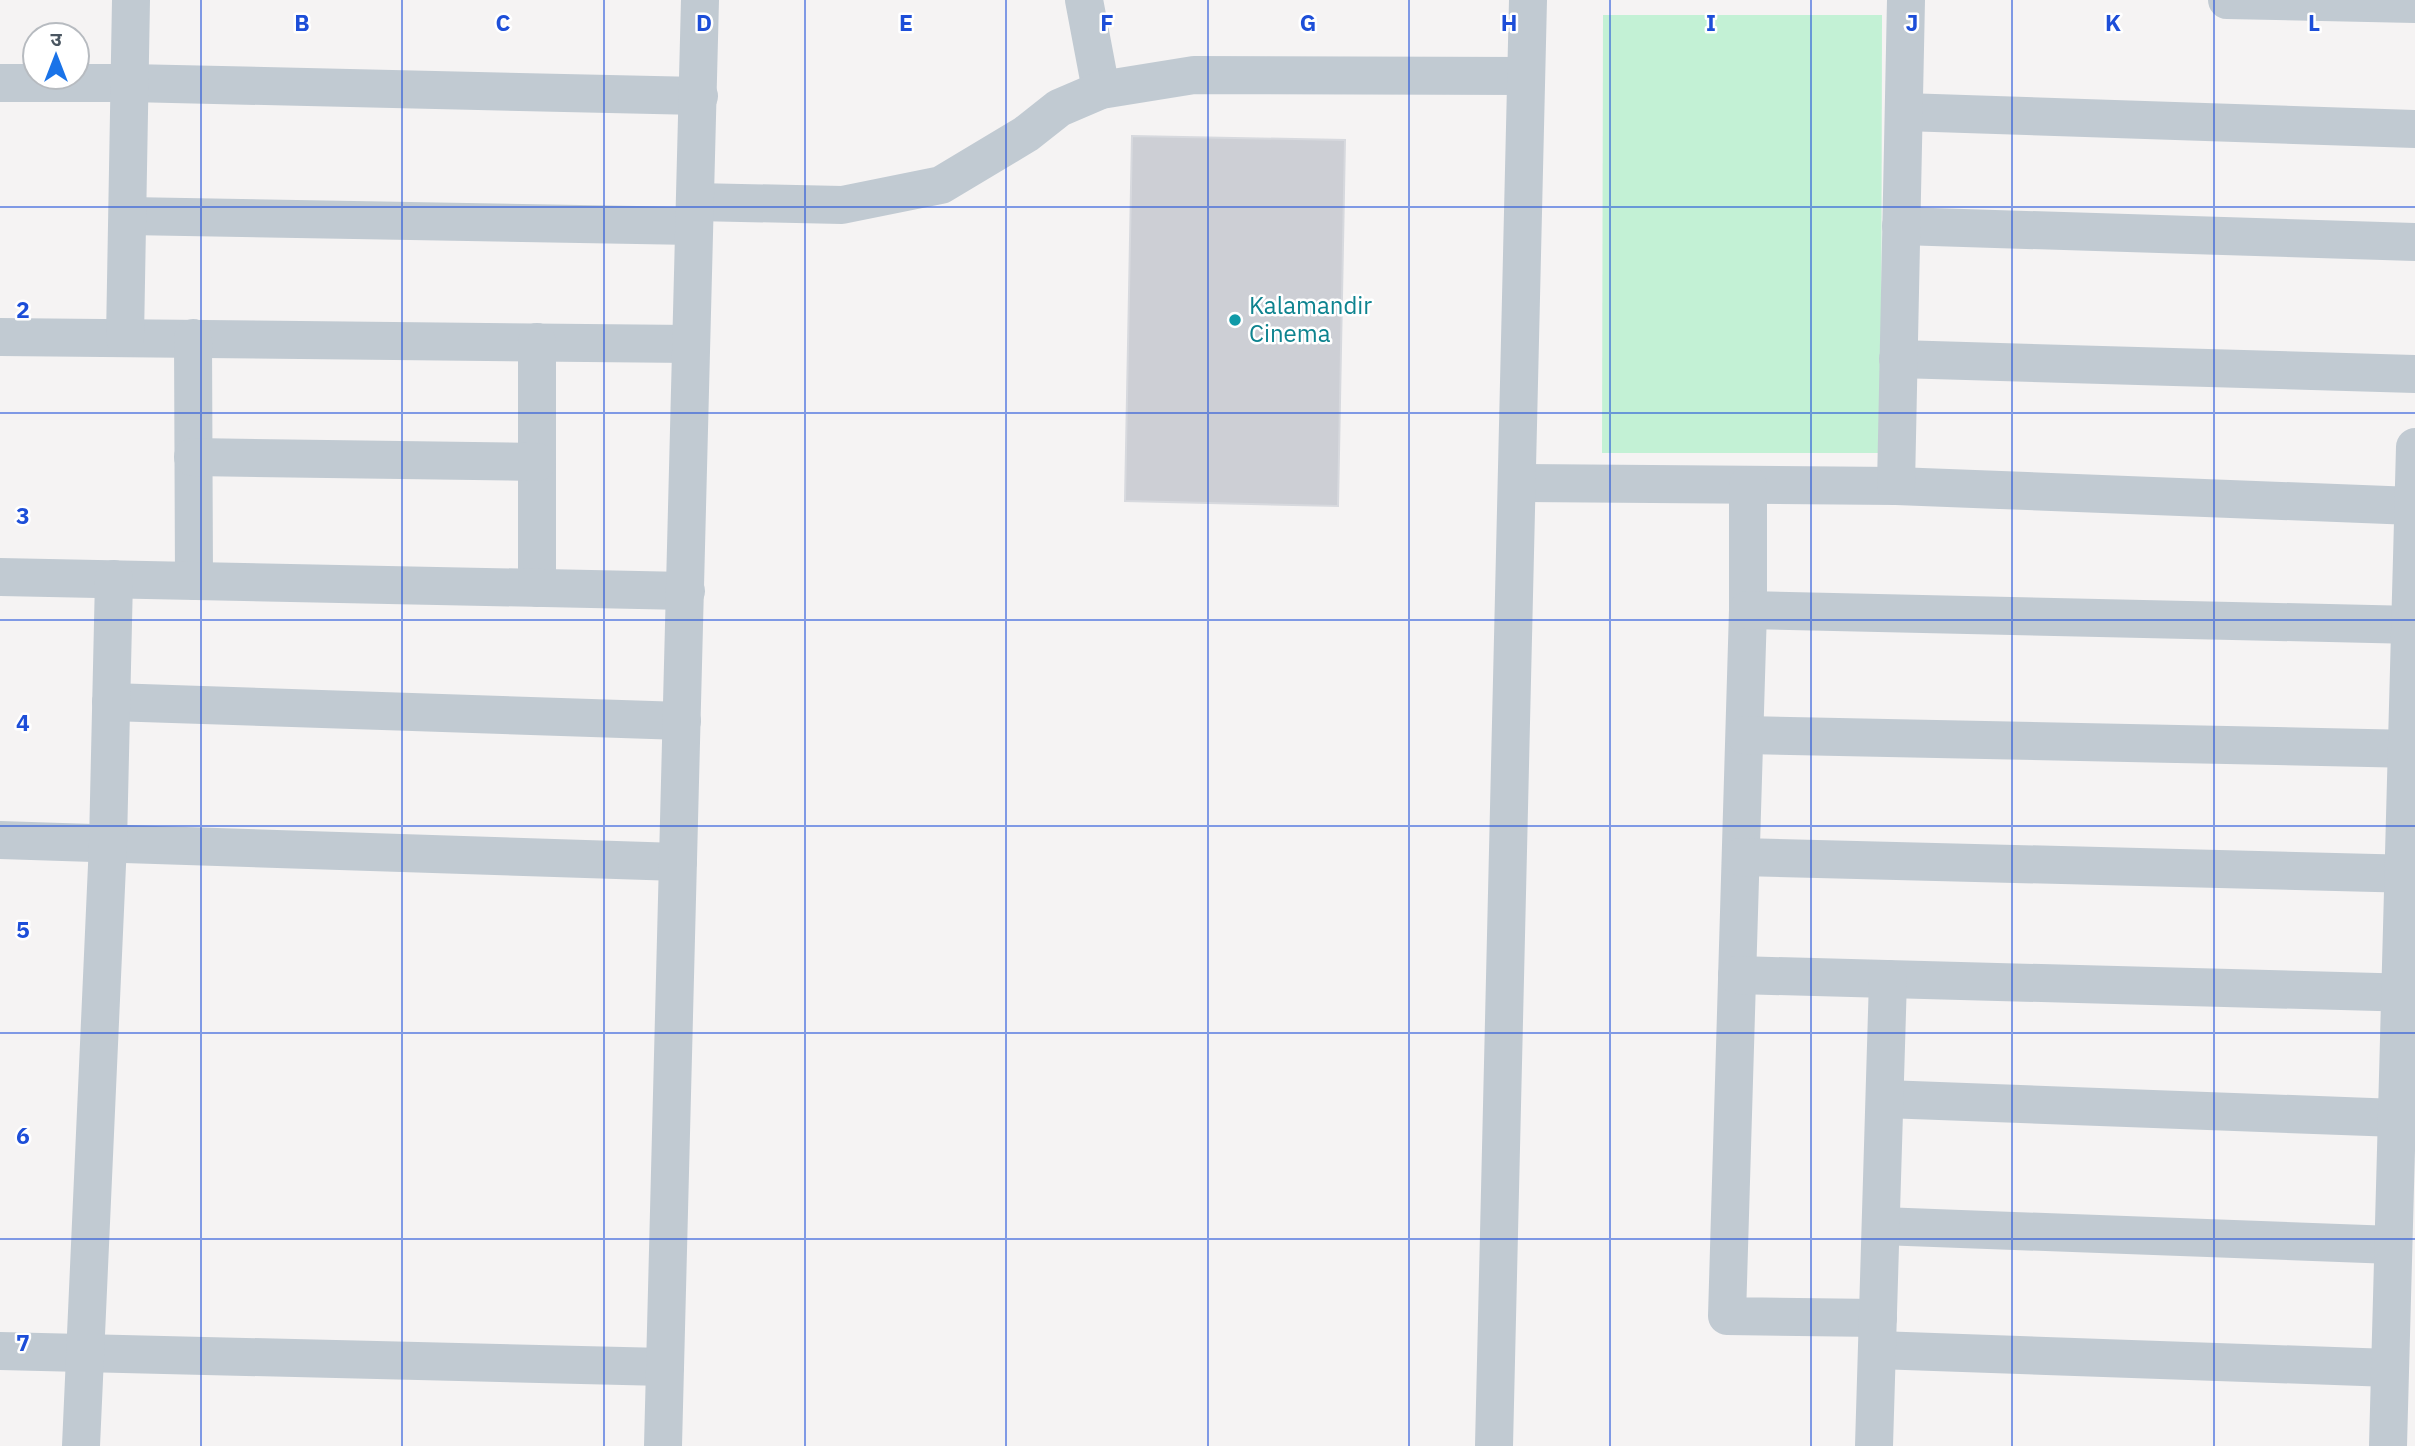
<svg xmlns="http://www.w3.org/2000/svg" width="2415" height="1446" font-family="'IBM Plex Sans','Noto Sans Devanagari',sans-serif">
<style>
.green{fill:#c3f1d5}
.building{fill:#cdcfd5;stroke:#d7d9de;stroke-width:2}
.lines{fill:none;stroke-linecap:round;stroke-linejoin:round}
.minor{stroke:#c1cad2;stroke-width:38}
.grid{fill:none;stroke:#1d4ed8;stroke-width:2;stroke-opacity:0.55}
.culture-dot{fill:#0f9aa8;stroke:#fff;stroke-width:2.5}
.labels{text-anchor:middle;stroke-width:5;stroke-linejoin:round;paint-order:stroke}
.culture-label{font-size:24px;fill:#0d838f;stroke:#fff;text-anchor:start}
.grid-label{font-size:23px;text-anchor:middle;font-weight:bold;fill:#1d4ed8;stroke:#fff;stroke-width:5;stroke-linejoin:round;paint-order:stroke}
</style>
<rect width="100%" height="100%" fill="#f5f3f3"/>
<path class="green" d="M1603,15H1882L1881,453H1602Z"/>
<path class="building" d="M1132,136L1345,140L1338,506L1125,501Z"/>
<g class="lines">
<g class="minor">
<path d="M1084,0L1101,90"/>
<path d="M2227,0L2415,4"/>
<path d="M0,83H130L699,96"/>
<path d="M1904,112L2415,129"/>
<path d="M695,202L842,205L941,185L1026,134L1059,108L1101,90L1194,75L1526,76"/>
<path d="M128,216L694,226"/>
<path d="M1901,226L2415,242"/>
<path d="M0,337L691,344"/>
<path d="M125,338L131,0"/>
<path d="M193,338L194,581"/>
<path d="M537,342V588"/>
<path d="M1898,359L2415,374"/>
<path d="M193,457L537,462"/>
<path d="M1517,483L1896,486L2413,506"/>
<path d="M1748,485V610L1727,1316L1878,1318"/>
<path d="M1896,486L1906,0"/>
<path d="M0,577L686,591"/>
<path d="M1748,610L2415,625"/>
<path d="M111,702L682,721"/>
<path d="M1745,735L2415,749"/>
<path d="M0,840L678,862"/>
<path d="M1741,857L2415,874"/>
<path d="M1737,975L2415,993"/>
<path d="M1885,1099L2397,1118"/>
<path d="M1881,1226L2393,1245"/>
<path d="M1877,1350L2390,1368"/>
<path d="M0,1351L665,1367"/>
<path d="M81,1446L108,843L114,579"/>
<path d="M663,1446L700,0"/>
<path d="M1494,1446L1528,0"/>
<path d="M1874,1446L1888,979"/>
<path d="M2388,1446L2415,447"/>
</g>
</g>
<path class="grid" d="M201,0V1446M402,0V1446M604,0V1446M805,0V1446M1006,0V1446M1208,0V1446M1409,0V1446M1610,0V1446M1811,0V1446M2012,0V1446M2214,0V1446M0,207H2415M0,413H2415M0,620H2415M0,826H2415M0,1033H2415M0,1239H2415"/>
<circle class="culture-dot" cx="1235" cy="320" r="7"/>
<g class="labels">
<g class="culture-label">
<text x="1249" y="314">Kalamandir<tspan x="1249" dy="28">Cinema</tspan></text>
</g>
</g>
<g class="grid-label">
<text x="302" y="31">B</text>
<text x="503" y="31">C</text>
<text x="704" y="31">D</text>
<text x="906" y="31">E</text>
<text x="1107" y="31">F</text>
<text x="1308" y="31">G</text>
<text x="1509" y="31">H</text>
<text x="1711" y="31">I</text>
<text x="1912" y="31">J</text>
<text x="2113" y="31">K</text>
<text x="2314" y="31">L</text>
<text x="23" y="318">2</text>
<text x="23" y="524">3</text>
<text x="23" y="731">4</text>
<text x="23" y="938">5</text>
<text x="23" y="1144">6</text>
<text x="23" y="1351">7</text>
</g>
<g transform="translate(56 56)"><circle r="33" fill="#ffffff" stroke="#b7bbc0" stroke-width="2"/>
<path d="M0-5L12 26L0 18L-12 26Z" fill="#1a73e8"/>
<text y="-10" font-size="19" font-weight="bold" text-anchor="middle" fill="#4a5661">उ</text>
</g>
</svg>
